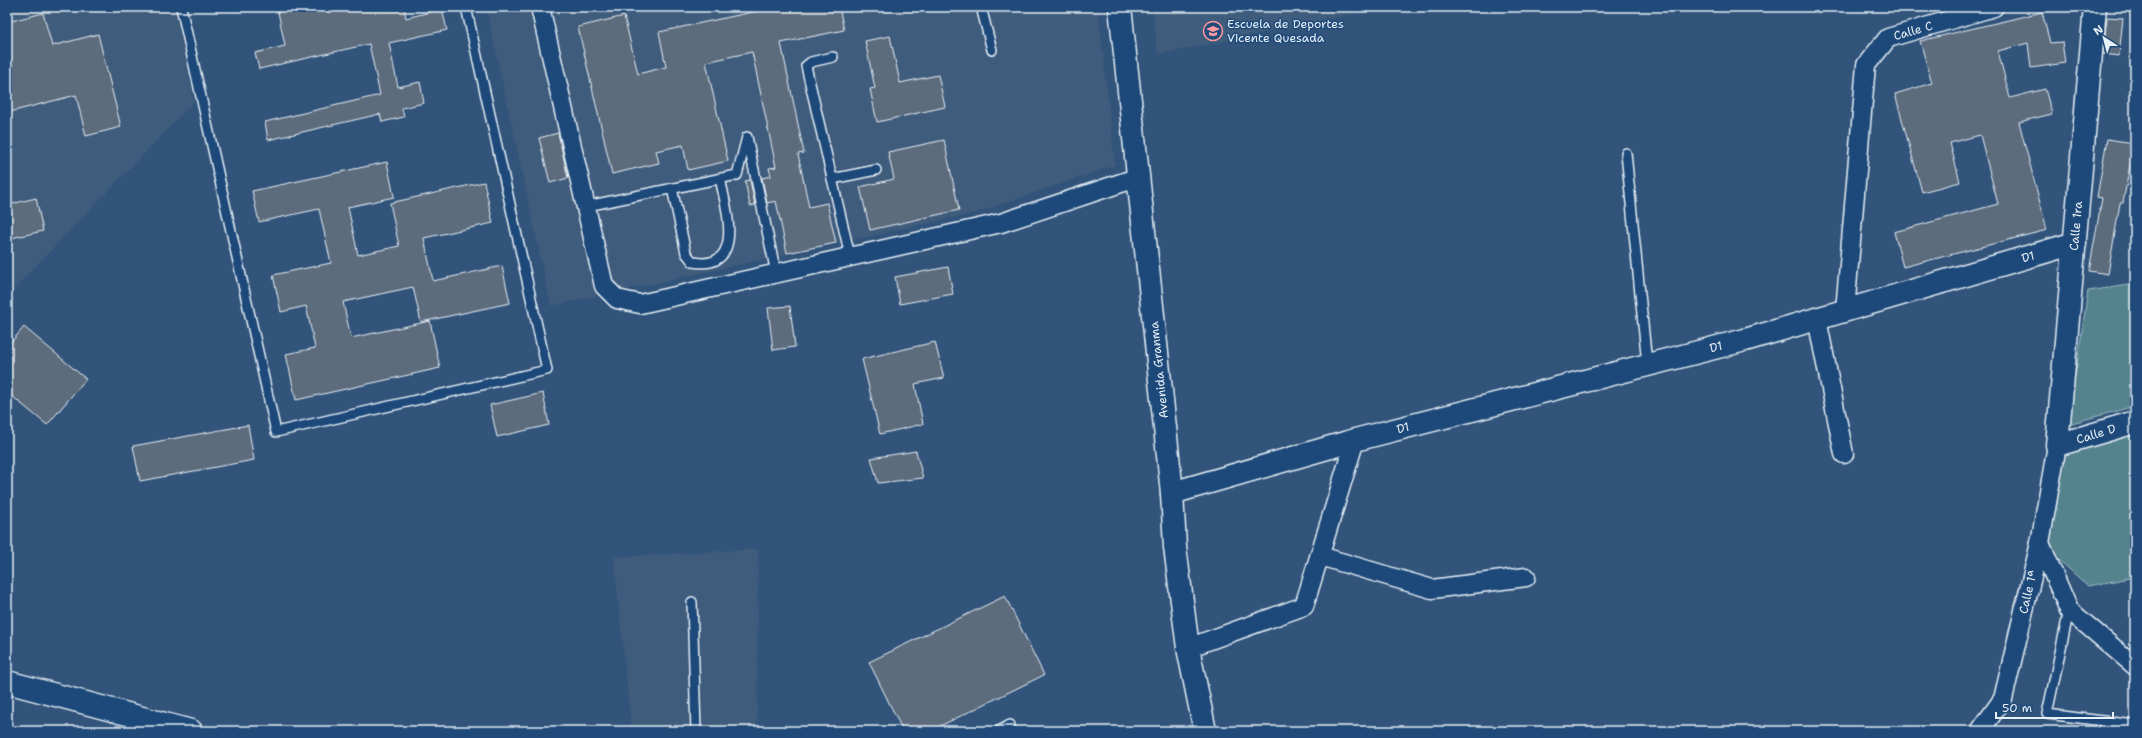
<svg xmlns="http://www.w3.org/2000/svg" width="2142" height="738" font-family="'Shantell Sans',sans-serif">
<style>
.built{fill:#3f5b7c}
.green{fill:#55838d;stroke:#9ebac2}
.building{fill:#5d6c7d;stroke:#e8f1f8}
.lines{fill:none;stroke-linecap:round;stroke-linejoin:round}
.service-casing{stroke:#e8f1f8;stroke-width:12}
.minor-casing{stroke:#e8f1f8;stroke-width:21}
.tertiary-casing{stroke:#e8f1f8;stroke-width:25}
.secondary-casing{stroke:#e8f1f8;stroke-width:25}
.service{stroke:#1f4a7a;stroke-width:9}
.minor{stroke:#1f4a7a;stroke-width:18}
.tertiary{stroke:#1f4a7a;stroke-width:22}
.secondary{stroke:#1f4a7a;stroke-width:22}
.labels{text-anchor:middle;stroke-width:3;stroke-linejoin:round;paint-order:stroke}
.poi-label{font-size:12px;fill:#e8f1f8;stroke:#1f4a7a;text-anchor:start}
.street-label{font-size:12px;fill:#e8f1f8;stroke:#1f4a7a}
</style>
<rect width="100%" height="100%" fill="#32547b"/>
<filter id="ink" filterUnits="userSpaceOnUse"><feTurbulence type="fractalNoise" baseFrequency=".025" numOctaves="2"/><feDisplacementMap in="SourceGraphic" scale="8" xChannelSelector="R" yChannelSelector="G"/><feConvolveMatrix kernelMatrix="1 2 1 2 8 2 1 2 1" color-interpolation-filters="sRGB"/></filter>
<g filter="url(#ink)">
<g class="built">
<path d="M13,7H176L194,102L7,296V8Z"/>
<path d="M486,7H1098L1115,165L979,212L551,306Z"/>
<path d="M1152,7H1384L1158,55Z"/>
<path d="M758,549L757,731H597L598,726H631L614,557Z"/>
</g>
<g class="green">
<path d="M2135,284V406L2068,424L2088,291Z"/>
<path d="M2135,422V577L2088,586L2040,543L2057,445Z"/>
</g>
<g class="building">
<path d="M277,7H404L406,18L442,9L447,30L389,43L398,87L420,82L424,103L402,108L404,117L382,122L380,114L268,140L265,122L380,95L369,44L259,69L255,53L285,46Z"/>
<path d="M776,7H839L844,30L781,43L804,153L798,154L809,207L827,203L836,243L787,253L776,201L767,203L762,178L771,176L769,168L776,167L752,52L706,62L728,161L688,170L683,145L656,151L659,163L612,174L578,27L624,16L638,74L666,67L659,32Z"/>
<path d="M2042,12L2050,43L2062,42L2065,63L2031,68L2028,43L1998,51L2010,98L2045,89L2052,114L2019,122L2047,230L1903,267L1894,232L1998,204L1980,135L1950,143L1960,182L1922,192L1895,94L1932,83L1920,41Z"/>
<path d="M43,13L52,46L98,34L121,127L86,136L76,95L10,112L7,100V22Z"/>
<path d="M2107,17L2123,18L2119,56L2103,54Z"/>
<path d="M890,36L900,83L938,75L945,107L877,122L870,89L875,88L865,41Z"/>
<path d="M558,133L568,178L550,183L539,138Z"/>
<path d="M2107,139L2134,143L2123,203H2120L2108,274L2089,271L2102,198L2097,197Z"/>
<path d="M944,140L959,210L870,230L860,187L894,179L888,152Z"/>
<path d="M387,162L394,197L348,207L358,255L399,246L390,203L484,182L493,223L424,238L433,281L502,266L510,303L421,322L413,287L343,302L351,338L430,321L440,368L296,400L286,354L315,348L306,306L281,312L273,275L331,263L319,209L259,222L252,191Z"/>
<path d="M750,180L755,205L750,206L745,181Z"/>
<path d="M36,198L43,231L7,239V205Z"/>
<path d="M948,267L953,294L900,304L895,277Z"/>
<path d="M790,306L795,347L773,350L768,308Z"/>
<path d="M24,327L86,379L47,425L7,392V347Z"/>
<path d="M935,342L944,378L915,384L923,424L880,434L862,359Z"/>
<path d="M543,393L549,425L497,437L490,405Z"/>
<path d="M248,425L254,460L140,481L133,446Z"/>
<path d="M916,451L923,478L878,483L871,458Z"/>
<path d="M1005,596L1044,675L930,731H903L869,662Z"/>
</g>
<g class="lines">
<defs>
<g id="service">
<path d="M181,7L276,432L547,370L466,7"/>
<path d="M981,7L992,50"/>
<path d="M833,57L811,62L806,66L850,256"/>
<path d="M1626,153L1647,364"/>
<path d="M832,179L876,170"/>
<path d="M672,188L686,253L693,262C746,271 726,208 720,178"/>
<path d="M587,206L737,175L747,137L776,273"/>
<path d="M692,602L696,731"/>
<path d="M2069,610L2047,714L2135,725"/>
<path d="M999,731L1010,725"/>
</g>
<g id="minor">
<path d="M540,7L604,286L617,299L640,304L1001,223L1139,177"/>
<path d="M1845,311L1866,65L1888,38L1994,7"/>
<path d="M1817,319L1844,454"/>
<path d="M2040,543L2069,610L2135,666"/>
<path d="M1320,556L1432,589L1526,577"/>
<path d="M1188,648L1304,606L1355,440"/>
<path d="M1980,731L2003,699L2040,543L2057,445"/>
</g>
<g id="tertiary">
<path d="M2095,7L2057,445L2135,422"/>
<path d="M1172,493L1355,440L1745,340L2075,243"/>
<path d="M7,682L191,731"/>
</g>
<path id="secondary" d="M1120,7L1172,493L1175,547L1188,648L1205,731"/>
</defs>
<use href="#service" class="service-casing"/>
<use href="#minor" class="minor-casing"/>
<use href="#tertiary" class="tertiary-casing"/>
<use href="#secondary" class="secondary-casing"/>
<use href="#service" class="service"/>
<use href="#minor" class="minor"/>
<use href="#tertiary" class="tertiary"/>
<use href="#secondary" class="secondary"/>
</g>
</g>
<defs>
<symbol id="school-ring" viewBox="-11 -11 22 22"><circle r="9.5" fill="#1f4a7a" stroke="#ff9aa2" stroke-width="1.5"/><path d="M0-5L7-2L0 1L-7-2ZM-4 1L0 2.5L4 1V4Q0 6-4 4Z" fill="#ff9aa2"/></symbol>
</defs>
<g fill-rule="evenodd">
<use href="#school-ring" x="1202" y="20" width="22" height="22"/>
</g>
<g class="labels">
<g class="poi-label">
<text x="1227" y="28">Escuela de Deportes<tspan x="1227" dy="14">Vicente Quesada</tspan></text>
</g>
<g class="street-label">
<text transform="translate(1913 31) rotate(-16)" y="4">Calle C</text>
<text transform="translate(2076 226) rotate(-85)" y="4">Calle 1ra</text>
<text transform="translate(2028 257) rotate(-16)" y="4">D1</text>
<text transform="translate(1716 347) rotate(-14)" y="4">D1</text>
<text transform="translate(1159 370) rotate(-96)" y="4">Avenida Granma</text>
<text transform="translate(1403 428) rotate(-15)" y="4">D1</text>
<text transform="translate(2096 434) rotate(-17)" y="4">Calle D</text>
<text transform="translate(2028 592) rotate(-77)" y="4">Calle 1ª</text>
</g>
</g>
<rect width="2142" height="738" fill="none" stroke="#1f4a7a" stroke-width="24"/>
<rect x="12" y="12" width="2118" height="714" fill="none" stroke="#e8f1f8" stroke-width="1.5" filter="url(#ink)"/>
<g transform="translate(2104 38) rotate(324)" stroke="#1f4a7a" stroke-width="3" paint-order="stroke">
<path d="M0-3L7 15L0 10L-7 15Z" fill="#e8f1f8"/>
<text y="-6" font-size="11" font-weight="bold" text-anchor="middle" fill="#e8f1f8">N</text>
</g>
<path d="M1996 712v6h117v-6" fill="none" stroke="#e8f1f8" stroke-width="2"/>
<text x="2002" y="712" font-size="12" fill="#e8f1f8" stroke="#1f4a7a" stroke-width="3" paint-order="stroke">50 m</text>
</svg>
